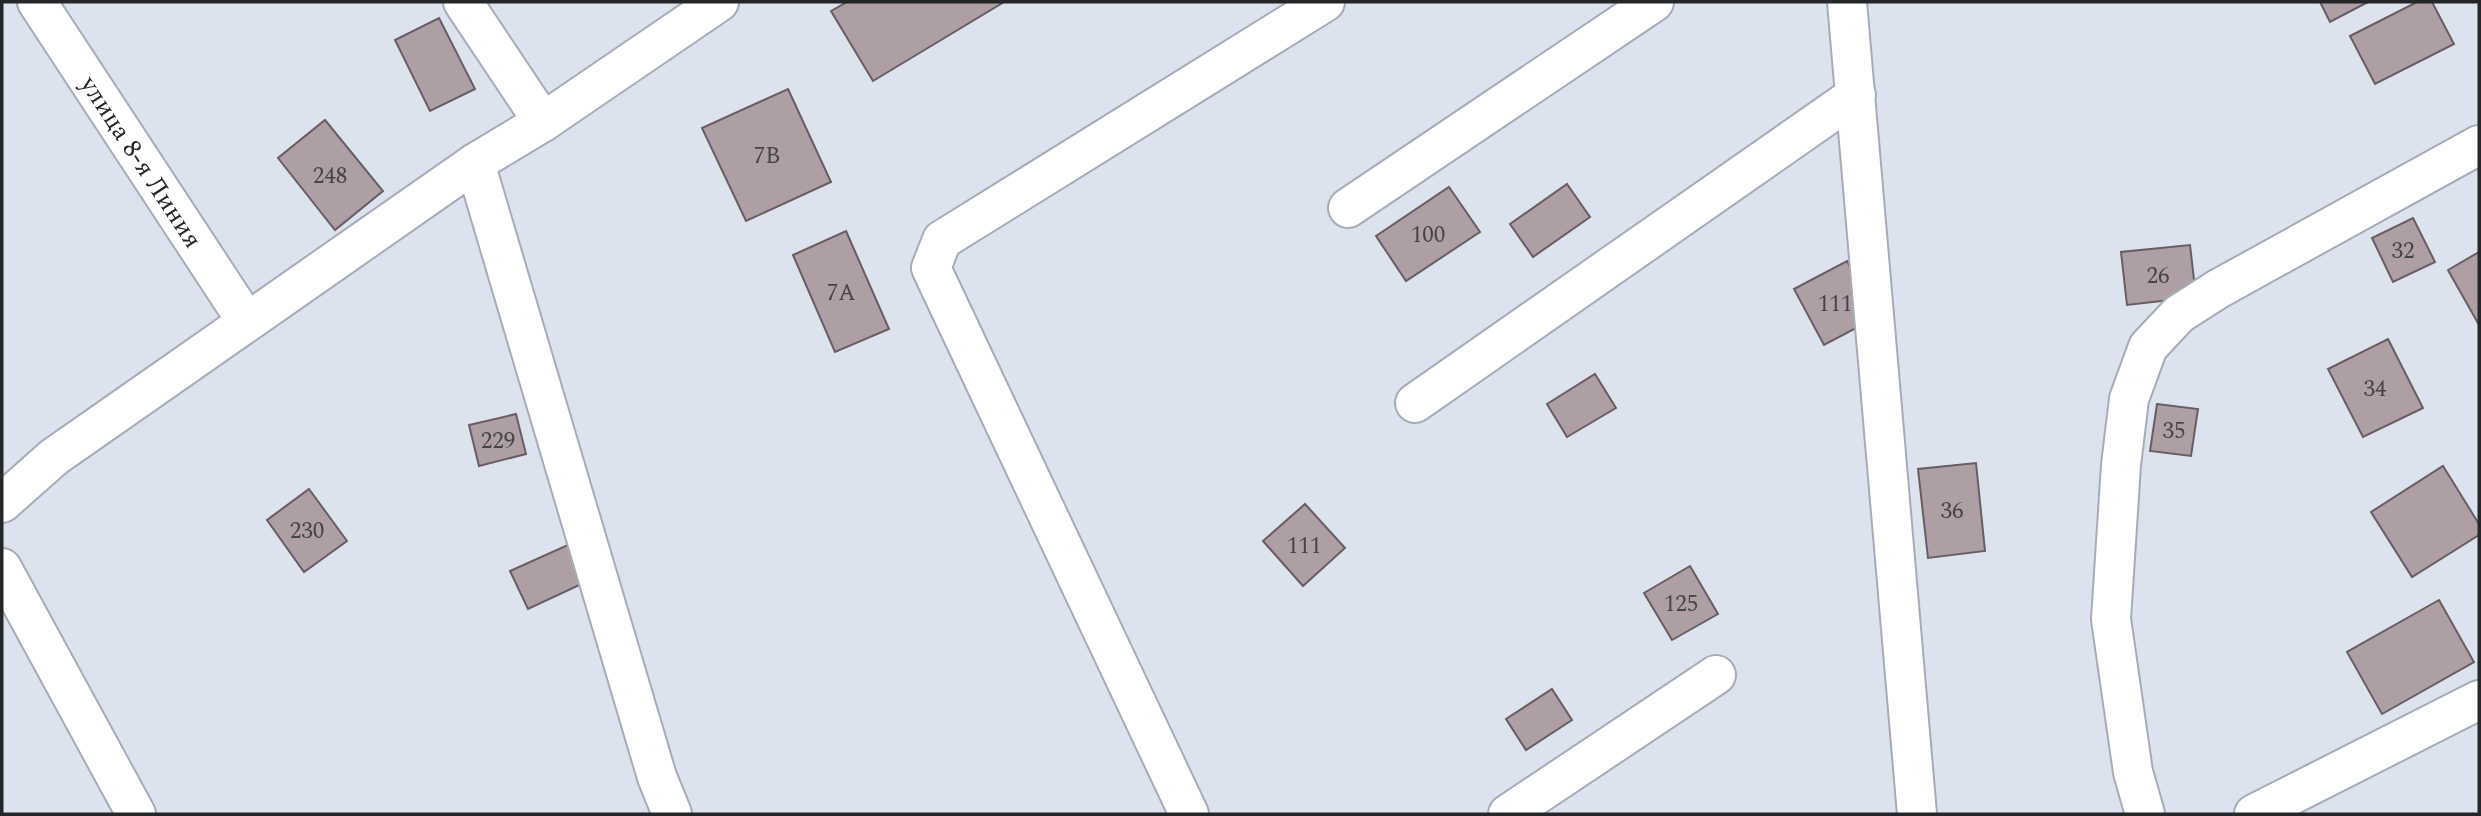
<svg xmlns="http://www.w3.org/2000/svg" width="2481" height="816" font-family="Spectral,serif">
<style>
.building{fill:#ad9fa4;stroke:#695d62;stroke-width:2}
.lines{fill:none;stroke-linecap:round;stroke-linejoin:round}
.minor-casing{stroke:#a6acb7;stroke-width:42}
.minor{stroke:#fff;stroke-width:38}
.labels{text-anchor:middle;stroke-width:7;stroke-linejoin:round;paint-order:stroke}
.number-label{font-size:23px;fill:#464448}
.street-label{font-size:26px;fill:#24262a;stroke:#fff}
</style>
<rect width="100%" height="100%" fill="#dce3ee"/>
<g class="building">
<path d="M847,2H1004L873,81L831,11Z"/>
<path d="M2320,2H2368L2330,22Z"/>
<path d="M2417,2H2432L2454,44L2375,84L2350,36Z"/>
<path d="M439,18L475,89L430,111L395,40Z"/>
<path d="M788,89L831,182L746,221L702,128Z"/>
<path d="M325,120L383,191L335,230L278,158Z"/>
<path d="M1567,184L1590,217L1533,257L1510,224Z"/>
<path d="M1449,187L1480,232L1406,281L1376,236Z"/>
<path d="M2413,218L2435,262L2393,282L2372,238Z"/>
<path d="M846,231L889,329L835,352L793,255Z"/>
<path d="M2190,245L2196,297L2127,305L2121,252Z"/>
<path d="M2479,252V325L2448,270Z"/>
<path d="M1847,261L1877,317L1824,345L1794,289Z"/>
<path d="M2388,339L2423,408L2363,437L2328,369Z"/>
<path d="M1595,374L1616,408L1567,437L1547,404Z"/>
<path d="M2157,404L2198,409L2191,456L2150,451Z"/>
<path d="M516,414L526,454L479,466L469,425Z"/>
<path d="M1976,463L1985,551L1928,558L1918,469Z"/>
<path d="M2443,466L2479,524V535L2412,577L2371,512Z"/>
<path d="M309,489L347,541L304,572L267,520Z"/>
<path d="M1305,504L1345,548L1303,586L1263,541Z"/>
<path d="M570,544L588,581L528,609L510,571Z"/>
<path d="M1690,566L1718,614L1672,640L1644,593Z"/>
<path d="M2439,600L2474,662L2382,714L2347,652Z"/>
<path d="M1552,689L1572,720L1526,750L1506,719Z"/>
</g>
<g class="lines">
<defs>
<g id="minor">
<path id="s1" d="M37,2L247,322"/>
<path d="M463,2L543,122"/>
<path d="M1847,2L1917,814"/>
<path d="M475,163L657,777L672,814"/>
<path d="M1348,208L1654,2"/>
<path d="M1415,403L1856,95"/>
<path d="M2,503L54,457L475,163L543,122L719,2"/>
<path d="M2,568L136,814"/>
<path d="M1189,814L931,268L942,240L1325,2"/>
<path d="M1508,814L1716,675"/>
<path d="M2145,814L2133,772L2111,619L2121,465L2129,399L2148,347L2179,314L2218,289L2479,145"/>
<path d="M2254,814L2479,700"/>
</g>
</defs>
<use href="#minor" class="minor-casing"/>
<use href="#minor" class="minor"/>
</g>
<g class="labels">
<g class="number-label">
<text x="767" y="163">7В</text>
<text x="330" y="183">248</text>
<text x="1428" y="242">100</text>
<text x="2403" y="258">32</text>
<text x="2158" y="283">26</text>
<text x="841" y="300">7А</text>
<text x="1835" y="311">111</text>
<text x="2375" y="396">34</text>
<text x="2174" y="438">35</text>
<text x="498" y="448">229</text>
<text x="1952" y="518">36</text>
<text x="307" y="538">230</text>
<text x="1304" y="553">111</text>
<text x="1681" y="611">125</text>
</g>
<g class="street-label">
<text dy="9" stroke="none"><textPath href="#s1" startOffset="191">улица 8-я Линия</textPath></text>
</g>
</g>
<rect width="2481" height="816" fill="none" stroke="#24262a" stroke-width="7"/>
</svg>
